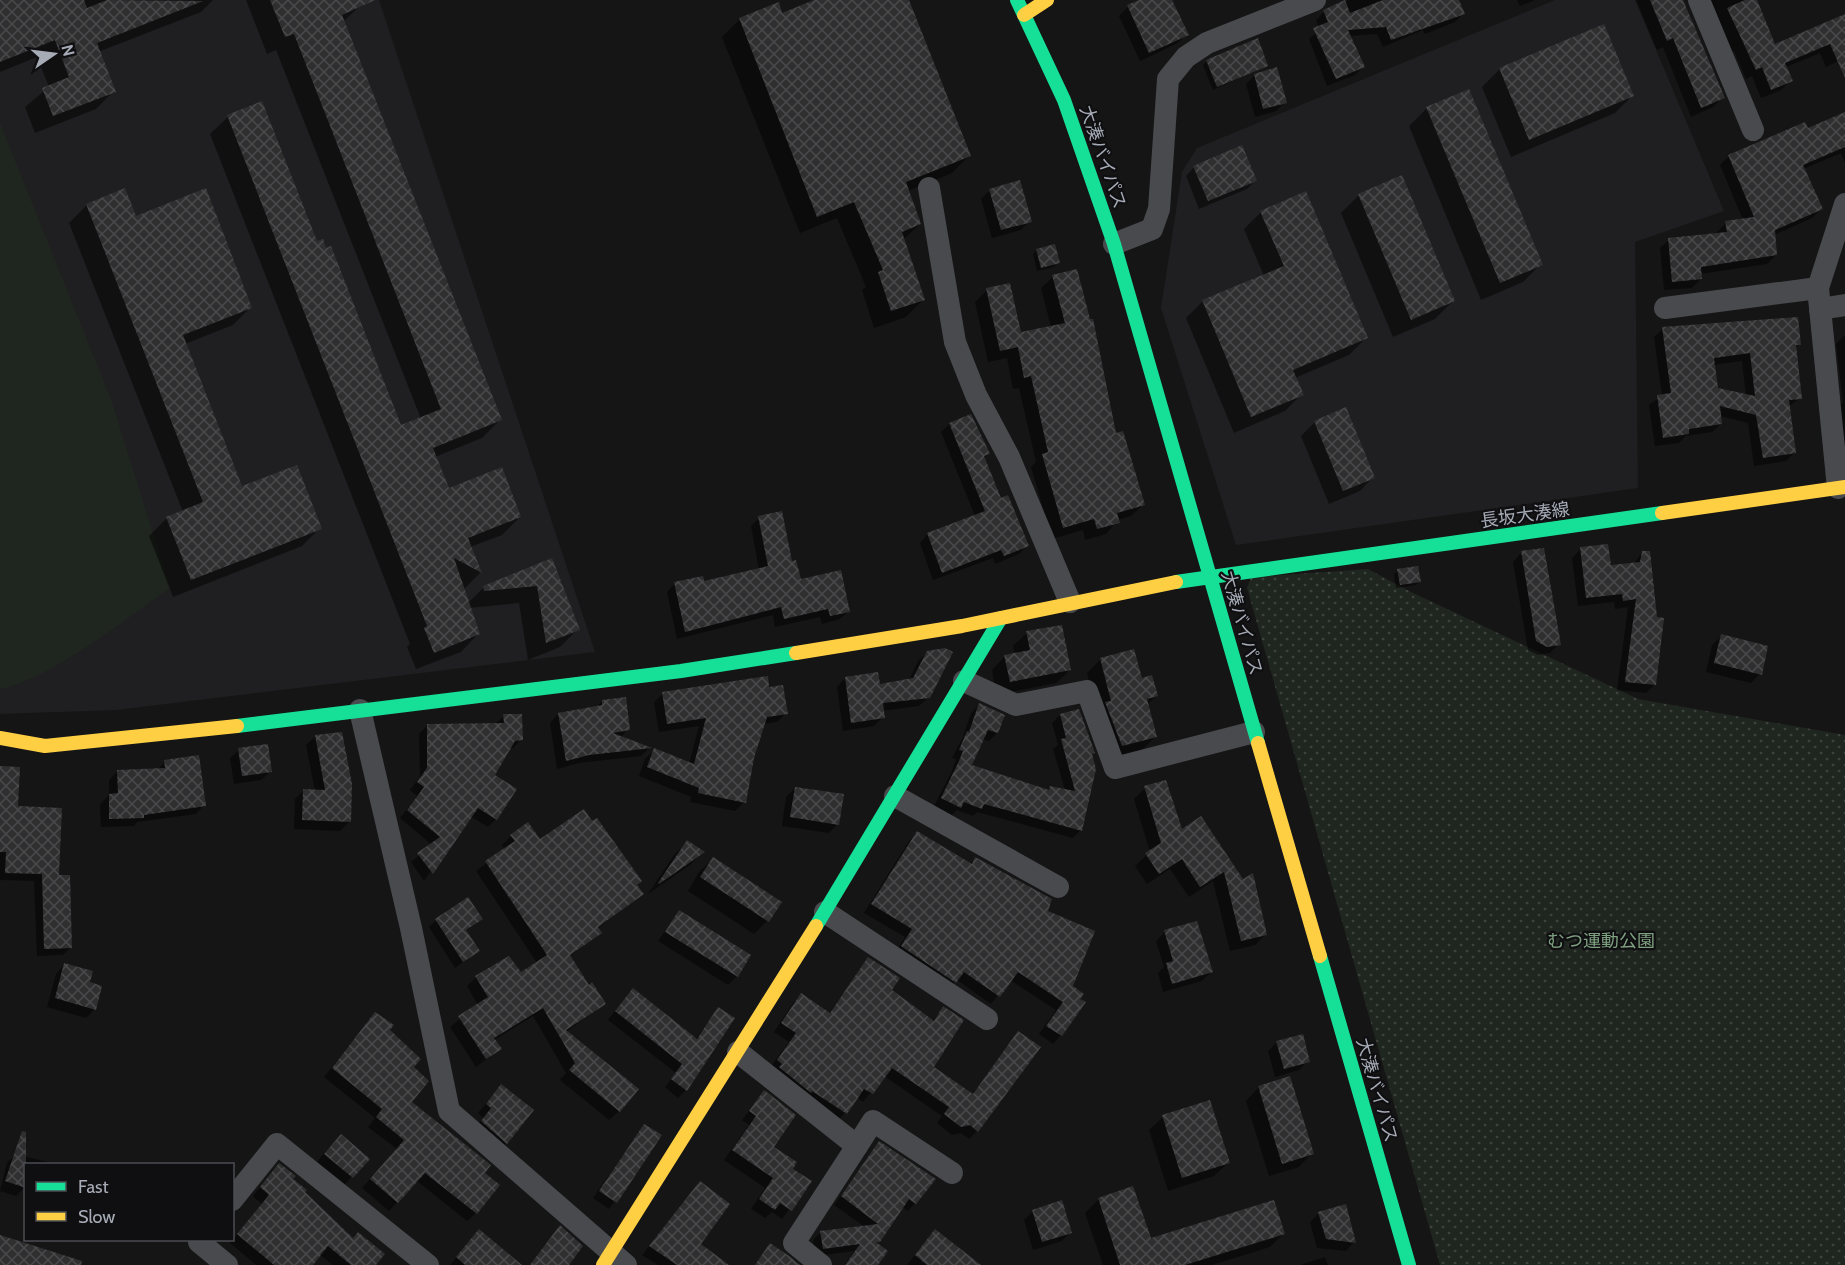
<svg xmlns="http://www.w3.org/2000/svg" width="1845" height="1265" font-family="Cabin,'Noto Sans JP',sans-serif">
<style>
.built{fill:#1f1f21}
.green{fill:#1f251f}
.park{fill:url(#park-dots)}
.shadow{fill:#0007;fill-rule:evenodd}
.building{fill:url(#building-cross-hatch);fill-rule:evenodd}
.lines{fill:none;stroke-linecap:round;stroke-linejoin:round}
.street{stroke:#494a4e;stroke-width:22}
.fast{stroke:#16e098;stroke-width:14}
.slow{stroke:#ffcf43;stroke-width:14}
.labels{text-anchor:middle;stroke-width:4.5;stroke-linejoin:round;paint-order:stroke}
.street-label{font-size:18px;fill:#a6abb6;stroke:#0f0f11}
.park-label{font-size:18px;fill:#7ea080;stroke:#0f0f11}
</style>
<defs>
<pattern id="park-dots" width="8" height="8" patternUnits="userSpaceOnUse" patternTransform="scale(1.5)"><rect width="8" height="8" fill="#1f251f"/><path d="M2 2h.1M6 6h.1" fill="none" stroke="#3d423d" stroke-width="1.8" stroke-linecap="round"/></pattern>
<pattern id="building-cross-hatch" width="8" height="8" patternUnits="userSpaceOnUse" patternTransform="scale(1.5)"><rect width="8" height="8" fill="#2f2f30"/><path d="M0 0l8 8M0 8l8-8" fill="none" stroke="#4a4a4c"/></pattern>
</defs>
<rect width="100%" height="100%" fill="#151515"/>
<g class="built">
<path d="M0,0H379L595,652L116,710L0,714Z"/>
<path d="M1555,0H1635L1724,211L1635,242L1638,488L1236,545L1161,308L1182,172L1197,148Z"/>
</g>
<path class="green" d="M0,123L112,402L170,588C125,619 52,679 0,689Z"/>
<path class="park" d="M1368,569L1411,592L1638,699L1845,735V1265H1440L1247,588L1251,577Z"/>
<g class="shadow">
<path d="M0,0H213L201,12L98,52L114,91L96,109L35,133L25,107L49,87L37,57L0,72Z"/>
<path d="M246,0H356L359,7L343,22L500,420L482,438L435,457L448,490L520,517L502,535L470,547L480,573L463,590L468,603L484,587L551,560L578,629L560,647L528,660L519,603L469,608L478,634L461,652L416,669L407,647L410,644L210,134L228,117L262,103L316,242L401,427L421,419L276,50L267,54Z"/>
<path d="M818,0H908L969,156L952,173L908,191L920,224L903,240L923,300L906,317L874,328L862,290L866,287L837,218L800,233L722,37L739,20L778,4L782,15Z"/>
<path d="M1142,0H1171L1187,34L1178,43L1140,61L1119,16L1128,7Z"/>
<path d="M1349,0H1457L1463,14L1455,22L1425,34L1423,30L1383,47L1377,34L1350,36L1363,67L1355,75L1327,86L1309,39L1320,30L1316,20L1327,9Z"/>
<path d="M1517,0H1535L1520,6Z"/>
<path d="M1636,0H1683L1723,97L1713,107L1691,117L1663,47L1657,50Z"/>
<path d="M1709,0H1756L1775,46L1845,16V58L1826,67L1820,53L1786,67L1791,80L1781,90L1761,98L1752,76L1746,79L1734,51L1731,52Z"/>
<path d="M1207,61L1266,66L1213,90L1203,65Z"/>
<path d="M1500,69L1633,95L1615,113L1511,157L1482,87Z"/>
<path d="M1255,75L1285,102L1276,111L1255,117L1246,84Z"/>
<path d="M1468,91L1541,264L1523,282L1481,300L1409,126L1427,108Z"/>
<path d="M1845,114V163L1841,153L1803,169L1821,209L1812,218L1774,235L1776,255L1767,264L1700,274L1701,279L1692,288L1664,290L1660,248L1669,240L1718,235L1717,232L1726,223L1743,220L1720,165L1729,156L1807,130Z"/>
<path d="M1194,167L1255,181L1247,189L1199,209L1186,176Z"/>
<path d="M990,190L1030,221L1021,230L992,238L981,199Z"/>
<path d="M1359,195L1453,301L1435,319L1393,337L1341,213Z"/>
<path d="M87,205L135,218L251,307L233,325L185,344L242,488L320,528L302,546L173,597L149,536L167,518L183,512L69,223Z"/>
<path d="M1261,212L1366,338L1349,355L1295,378L1302,394L1285,411L1234,433L1186,318L1203,301L1264,276L1244,229Z"/>
<path d="M1037,250L1058,262L1054,267L1037,271L1033,254Z"/>
<path d="M1053,277L1143,505L1131,516L1118,520L1106,534L1085,540L1083,530L1052,539L1031,467L1036,462L1019,388L1013,389L1007,358L988,362L975,302L987,290L1020,333L1051,327L1041,288Z"/>
<path d="M1663,329L1799,344L1795,349L1800,398L1788,407L1795,452L1786,461L1754,466L1748,423L1720,416L1721,424L1712,432L1686,436L1679,443L1655,446L1649,405L1662,396L1654,337ZM1742,361L1746,396L1716,389L1713,365Z"/>
<path d="M1845,335V441H1844L1839,406L1843,402L1836,344Z"/>
<path d="M1315,422L1373,477L1360,491L1329,504L1301,436Z"/>
<path d="M949,424L989,453L983,459L1000,500L1028,545L1019,554L995,564L993,558L933,580L920,543L928,534L975,516L941,432Z"/>
<path d="M759,518L790,562L800,581L849,611L840,619L822,624L820,617L775,627L773,615L677,639L667,592L675,583H703L759,570L751,526Z"/>
<path d="M1581,549L1610,567L1633,565L1642,552L1655,684L1646,693L1617,690L1628,607L1615,609L1614,602L1578,606L1572,558Z"/>
<path d="M1521,553L1559,644L1550,653L1538,655L1528,650L1513,562Z"/>
<path d="M1398,570L1420,581L1416,585L1396,588L1394,574Z"/>
<path d="M1027,633L1070,670L1056,683L996,695L992,670L1005,656L1015,654L1013,646Z"/>
<path d="M1721,636L1760,674L1751,683L1706,672L1712,645Z"/>
<path d="M928,652L929,697L919,706L882,711L883,717L874,726L843,731L837,687L845,678L878,685L909,680L918,661Z"/>
<path d="M1101,659L1141,680L1156,696L1147,705L1155,737L1142,750L1108,759L1087,673Z"/>
<path d="M663,694L786,713L777,722L763,724L753,758L744,802L735,811L690,802L691,797L639,776L645,759L654,750L689,764L699,726L659,732L654,702Z"/>
<path d="M602,701L628,729L621,737L649,748L641,756L579,763L557,769L550,723L558,714L595,708Z"/>
<path d="M979,705L997,733L989,741L983,739L970,766L1047,791L1051,787L1065,790L1053,749L1058,745L1052,723L1060,715L1094,753L1091,756L1081,830L1073,838L977,812L973,816L957,810L952,815L934,806L952,771L956,759L952,758L963,737L971,713Z"/>
<path d="M504,716L521,740L513,748H509L493,776L496,819L488,827L470,816L424,881L411,862L432,845L400,818L417,796L410,790L420,777L419,734L427,726L495,724Z"/>
<path d="M315,737L349,822L340,831L294,829L295,799L304,790L315,791L306,745Z"/>
<path d="M239,750L270,772L261,780L234,784L230,758Z"/>
<path d="M165,762L204,805L196,814L137,822L134,826L101,827L100,804L109,795V780L118,771L157,770Z"/>
<path d="M795,788L838,824L829,833L782,826L786,797Z"/>
<path d="M1145,788L1181,832L1201,819L1266,934L1255,945L1230,951L1213,881L1189,897L1170,869L1147,884L1135,866L1150,852L1134,799Z"/>
<path d="M0,830L57,877L70,948L63,955L37,956L34,881L0,880Z"/>
<path d="M917,833L970,864L976,859L1046,911L1071,986L1061,1035L1053,1044L1039,1034L1056,1010L1010,980L991,1004L957,980L947,990L894,955L905,937L864,913L909,841Z"/>
<path d="M511,836L539,841L636,885L642,894L597,929L600,933L569,957L588,987L604,1004L566,1032L619,1111L609,1120L560,1080L566,1073L533,1016L494,1040L500,1049L476,1067L450,1027L478,1005L467,986L476,977L520,974L537,963L476,871L505,850L502,845Z"/>
<path d="M687,842L703,852L690,865L648,894L674,855Z"/>
<path d="M713,859L767,921L754,934L688,891L699,872Z"/>
<path d="M679,912L737,976L728,985L658,941Z"/>
<path d="M481,919L465,932L478,951L455,968L429,927L436,920Z"/>
<path d="M1165,932L1211,972L1202,981L1163,992L1158,973L1164,967L1156,941Z"/>
<path d="M868,959L890,991L932,1021L944,1008L932,1068L972,1095L1018,1033L977,1131L969,1139L961,1133L952,1135L937,1123L942,1116L884,1076L863,1102L857,1097L838,1121L769,1069L789,1042L774,1032L793,1003L801,995L829,1013Z"/>
<path d="M64,965L89,983L95,1009L86,1018L47,1007L56,974Z"/>
<path d="M625,998L695,1040L718,1009L686,1090L678,1098L665,1087L676,1073L608,1020Z"/>
<path d="M375,1014L412,1067L410,1102L483,1173L476,1213L467,1221L417,1181L389,1211L362,1188L397,1149L368,1127L375,1118L324,1077Z"/>
<path d="M1277,1042L1308,1061L1299,1070L1275,1077L1268,1051Z"/>
<path d="M501,1086L506,1143L498,1152L473,1130L483,1118L478,1113Z"/>
<path d="M1259,1087L1312,1153L1299,1167L1269,1176L1246,1101Z"/>
<path d="M764,1092L772,1147L791,1169L810,1181L782,1219L772,1212L765,1218L751,1209L765,1188L724,1160L749,1125L742,1120Z"/>
<path d="M1163,1117L1228,1163L1214,1176L1168,1191L1149,1130Z"/>
<path d="M644,1125L660,1135L609,1209L593,1198Z"/>
<path d="M879,1143L915,1203L908,1211L902,1207L876,1244V1265H844L854,1251L816,1256L813,1240L821,1232L865,1227L834,1205Z"/>
<path d="M332,1144L368,1159L343,1186L316,1163Z"/>
<path d="M16,1154L55,1164H26V1190L23,1189L16,1196L0,1191L7,1163Z"/>
<path d="M271,1173L291,1179L374,1265H333L319,1254L311,1265H256L230,1243L262,1204L253,1196Z"/>
<path d="M700,1183L699,1244L727,1265H658L642,1255Z"/>
<path d="M1132,1188L1150,1240L1283,1234L1270,1247L1212,1265H1103L1085,1213L1098,1200Z"/>
<path d="M1033,1211L1070,1232L1062,1241L1033,1250L1024,1220Z"/>
<path d="M1319,1213L1354,1242L1346,1251L1317,1248L1310,1222Z"/>
<path d="M471,1240L519,1265H450Z"/>
<path d="M927,1240L962,1265H907Z"/>
<path d="M1325,1257L1328,1265H1300Z"/>
</g>
<g class="building">
<path d="M0,0H84L87,8L107,0L203,1L97,43L116,92L53,116L42,88L69,77L55,40L0,62Z"/>
<path d="M270,0H375L342,15L502,420L433,448L449,488L502,467L521,517L468,538L482,573L454,558L480,634L434,653L424,628L427,626L227,115L262,101L317,241L323,239L326,248L331,246L401,425L441,409L294,34L285,37Z"/>
<path d="M814,0H909L971,156L906,182L921,224L902,232L925,300L891,311L878,272L883,270L854,202L817,217L739,18L779,2L782,13Z"/>
<path d="M1139,0H1172L1189,35L1149,53L1127,5Z"/>
<path d="M1345,0L1350,13L1383,0H1459L1465,14L1391,40L1386,27L1348,30L1365,67L1336,79L1313,28L1328,22L1323,10Z"/>
<path d="M1650,0H1683L1725,98L1701,108L1673,38L1667,41Z"/>
<path d="M1745,0H1757L1775,44L1845,14V78L1830,44L1785,63L1793,81L1771,90L1762,67L1756,70L1727,8Z"/>
<path d="M1604,24L1634,96L1529,140L1499,68Z"/>
<path d="M1258,38L1268,66L1217,87L1206,60Z"/>
<path d="M1277,67L1287,103L1263,109L1254,74Z"/>
<path d="M1469,89L1543,265L1500,283L1426,107Z"/>
<path d="M1845,112V147L1803,165L1823,209L1775,230L1777,255L1701,267L1702,279L1672,282L1668,238L1727,232L1725,221L1754,217L1728,155L1805,122L1808,128Z"/>
<path d="M1242,145L1257,181L1208,201L1193,166Z"/>
<path d="M1402,175L1455,301L1411,320L1358,194Z"/>
<path d="M1020,180L1032,222L1001,230L989,189Z"/>
<path d="M125,188L136,216L206,188L252,308L183,335L242,486L297,465L322,529L191,580L166,517L203,502L86,204Z"/>
<path d="M1306,191L1368,338L1293,370L1304,395L1251,417L1202,300L1284,266L1260,211Z"/>
<path d="M1055,244L1060,263L1041,268L1036,249Z"/>
<path d="M1077,269L1090,319H1093L1116,433L1123,431L1145,505L1117,513L1120,523L1097,529L1094,519L1063,528L1042,454L1048,452L1031,376L1024,378L1018,347L1000,351L986,288L1010,283L1021,332L1065,323L1052,275Z"/>
<path d="M1798,317L1801,345H1796L1802,399L1789,400L1796,453L1763,458L1756,415L1720,406L1722,424L1689,429V434L1663,438L1657,395L1671,393L1662,327ZM1750,353L1755,396L1718,388L1714,358Z"/>
<path d="M1346,407L1375,478L1343,491L1314,421Z"/>
<path d="M971,414L990,454L984,456L1001,498L1008,495L1029,546L1004,556L1001,550L942,573L927,533L985,511L949,423Z"/>
<path d="M782,511L792,561L796,560L801,579L841,570L850,612L830,616L828,609L784,619L781,607L685,632L674,582L703,576L704,581L768,566L758,516Z"/>
<path d="M1608,544L1611,565L1640,562L1642,551H1650L1657,617L1664,618L1656,685L1625,682L1636,599L1623,601L1622,594L1586,598L1580,547Z"/>
<path d="M1544,548L1561,645L1547,647L1536,641L1521,551Z"/>
<path d="M552,558L580,630L546,643L537,586L484,591L483,586Z"/>
<path d="M1418,566L1421,582L1400,585L1397,569Z"/>
<path d="M1062,625L1071,670L1010,682L1004,655L1030,650L1026,631Z"/>
<path d="M1721,634L1768,646L1762,675L1714,663Z"/>
<path d="M945,648L953,652L930,698L883,703L885,718L851,723L845,677L878,672L880,684L913,678L927,651Z"/>
<path d="M1134,649L1142,678L1152,675L1158,696L1147,699L1157,737L1122,746L1105,702L1111,701L1100,658Z"/>
<path d="M768,676L769,687L783,685L788,714L767,717L754,758L746,803L698,793L699,788L647,767L654,748L694,764L706,718L667,724L662,692Z"/>
<path d="M626,697L630,730L613,733L652,748L589,755L566,761L558,713L602,705V700Z"/>
<path d="M979,703L1005,715L998,733L988,730L972,765L1049,790L1050,786L1075,791L1061,739L1066,738L1060,714L1079,709L1095,753L1092,754L1096,769L1082,831L984,804L982,809L964,802L961,808L941,798L959,761L963,751L959,750L967,731L969,732Z"/>
<path d="M503,714H522L523,740L515,741L495,775L517,789L497,820L478,808L433,874L417,853L440,837L407,810L424,787L417,782L427,768V724L504,723Z"/>
<path d="M342,732L352,784L351,822L302,820L303,789L325,790L315,735Z"/>
<path d="M268,744L272,772L242,776L238,748Z"/>
<path d="M199,755L206,806L144,815V818L109,819V794L118,793L117,770L165,768L164,760Z"/>
<path d="M0,766L20,767L18,806L62,808L59,875H70L72,948L44,949L42,874L5,873L6,852H0Z"/>
<path d="M1166,780L1182,829L1201,816L1243,879L1253,873L1267,935L1241,941L1224,872L1200,887L1182,859L1159,874L1145,853L1161,843L1144,786Z"/>
<path d="M795,787L844,794L839,825L790,817Z"/>
<path d="M584,809L592,821L597,818L642,881L637,885L644,894L598,927L602,933L570,955L589,985L592,982L606,1004L566,1030L639,1089L620,1112L569,1070L575,1063L543,1008L494,1038L502,1049L486,1059L458,1016L488,997L475,976L509,956L521,972L547,955L485,861L515,841L510,835L528,822L540,839Z"/>
<path d="M917,831L972,864L975,857L1052,899L1048,911L1095,931L1073,986L1084,994L1080,999L1086,1002L1062,1036L1046,1026L1063,1002L1018,972L1000,997L964,972L956,983L901,946L912,929L871,904Z"/>
<path d="M687,840L705,852L659,884L658,883Z"/>
<path d="M713,857L782,902L769,922L700,877Z"/>
<path d="M468,897L483,919L466,930L480,951L463,962L435,919Z"/>
<path d="M679,910L751,955L738,977L665,932Z"/>
<path d="M1197,921L1213,972L1172,984L1166,963L1173,961L1164,930Z"/>
<path d="M868,957L900,978L892,990L934,1021L943,1006L964,1020L934,1067L973,1094L1018,1031L1041,1047L978,1132L970,1125L961,1127L944,1114L949,1107L892,1068L873,1094L864,1089L847,1114L812,1091L811,1093L779,1067L782,1064L777,1060L796,1033L781,1023L801,993L830,1013Z"/>
<path d="M64,963L93,971L90,982L102,986L96,1010L55,998Z"/>
<path d="M633,988L697,1039L718,1007L735,1018L687,1091L671,1079L682,1064L615,1011Z"/>
<path d="M375,1012L394,1025L390,1030L421,1059L414,1067L429,1081L412,1102L491,1165L485,1173L500,1185L477,1214L425,1173L398,1203L370,1179L404,1140L376,1117L382,1109L332,1068Z"/>
<path d="M1303,1034L1310,1062L1284,1069L1276,1041Z"/>
<path d="M1290,1076L1314,1154L1282,1164L1258,1086Z"/>
<path d="M501,1084L534,1110L507,1144L481,1121L491,1108L486,1104Z"/>
<path d="M764,1090L796,1115L774,1147L797,1162L793,1169L812,1181L792,1211L780,1203L775,1210L759,1199L773,1178L732,1150L756,1116L749,1111Z"/>
<path d="M1210,1100L1230,1163L1182,1178L1162,1115Z"/>
<path d="M644,1124L662,1135L617,1203L599,1191Z"/>
<path d="M22,1131L26,1132V1188L5,1181Z"/>
<path d="M341,1134L370,1159L353,1178L324,1154Z"/>
<path d="M879,1141L936,1179L916,1204L909,1199L880,1242H876L888,1251L878,1265H845L860,1244L823,1249L820,1231L878,1224L841,1196Z"/>
<path d="M279,1163L296,1176L293,1179L307,1190L305,1192L353,1238L358,1232L385,1254L376,1265H351L328,1246L313,1265H274L237,1234L269,1195L260,1187Z"/>
<path d="M700,1181L730,1204L701,1244L729,1265H677L649,1246Z"/>
<path d="M1133,1186L1151,1238L1274,1200L1285,1234L1185,1265H1120L1098,1198Z"/>
<path d="M1062,1200L1072,1233L1042,1242L1032,1210Z"/>
<path d="M1346,1204L1356,1243L1326,1239L1318,1212Z"/>
<path d="M560,1225L583,1246L569,1265H530Z"/>
<path d="M479,1229L522,1265H465L456,1257Z"/>
<path d="M935,1229L981,1265H927L915,1255Z"/>
<path d="M0,1235L82,1261L81,1265H0Z"/>
<path d="M770,1243L789,1256L800,1265H755Z"/>
</g>
<g class="lines">
<g class="street">
<path d="M1699,0L1753,130"/>
<path d="M929,188L955,342L976,395L1009,457L1070,602"/>
<path d="M1114,244L1152,229L1159,209L1168,79L1186,57L1207,43L1315,0"/>
<path d="M1665,308L1818,288"/>
<path d="M1820,309L1845,305"/>
<path d="M1838,488L1818,288L1845,204"/>
<path d="M964,681L1016,705L1087,691L1115,768L1254,732"/>
<path d="M360,710L411,928L449,1111L626,1265"/>
<path d="M895,796L1058,887"/>
<path d="M825,912L987,1019"/>
<path d="M738,1052L857,1146L794,1243L821,1265"/>
<path d="M857,1146L873,1121L952,1173"/>
<path d="M232,1200L277,1144L428,1265"/>
<path d="M201,1240L199,1242L227,1265"/>
</g>
<g class="fast">
<path d="M1017,0L1064,100L1114,244L1258,743"/>
<path d="M1176,582L1662,513"/>
<path d="M237,726L681,671L796,653"/>
<path d="M816,926L1001,618"/>
<path d="M1320,956L1409,1265"/>
</g>
<g class="slow">
<path d="M1024,15L1047,0"/>
<path d="M1662,513L1845,487"/>
<path d="M796,653L962,626L1176,582"/>
<path d="M0,738L45,746L237,726"/>
<path d="M1258,743L1320,956"/>
<path d="M603,1265L816,926"/>
</g>
</g>
<g class="labels">
<g class="street-label">
<text transform="translate(1103 157) rotate(71)" y="6">大湊バイパス</text>
<text transform="translate(1525 515) rotate(-8)" y="6">長坂大湊線</text>
<text transform="translate(1242 623) rotate(74)" y="6">大湊バイパス</text>
<text transform="translate(1377 1090) rotate(74)" y="6">大湊バイパス</text>
</g>
<g class="park-label">
<text x="1601" y="947">むつ運動公園</text>
</g>
</g>
<rect x="24" y="1163" width="210" height="78" fill="#0f0f11" stroke="#4b4d53" stroke-width="1.5"/>
<rect x="36" y="1182" width="30" height="9" fill="#16e098" stroke="#4b4d53" stroke-width="1.5"/>
<text x="78" y="1193" font-size="18" fill="#a6abb6">Fast</text>
<rect x="36" y="1212" width="30" height="9" fill="#ffcf43" stroke="#4b4d53" stroke-width="1.5"/>
<text x="78" y="1223" font-size="18" fill="#a6abb6">Slow</text>
<g transform="translate(54 54) rotate(76)" stroke="#0f0f11" stroke-width="4.5" paint-order="stroke">
<path d="M0-4.5L10 22L0 15L-10 22Z" fill="#a6abb6"/>
<text y="-9" font-size="16" font-weight="bold" text-anchor="middle" fill="#a6abb6">N</text>
</g>
</svg>
